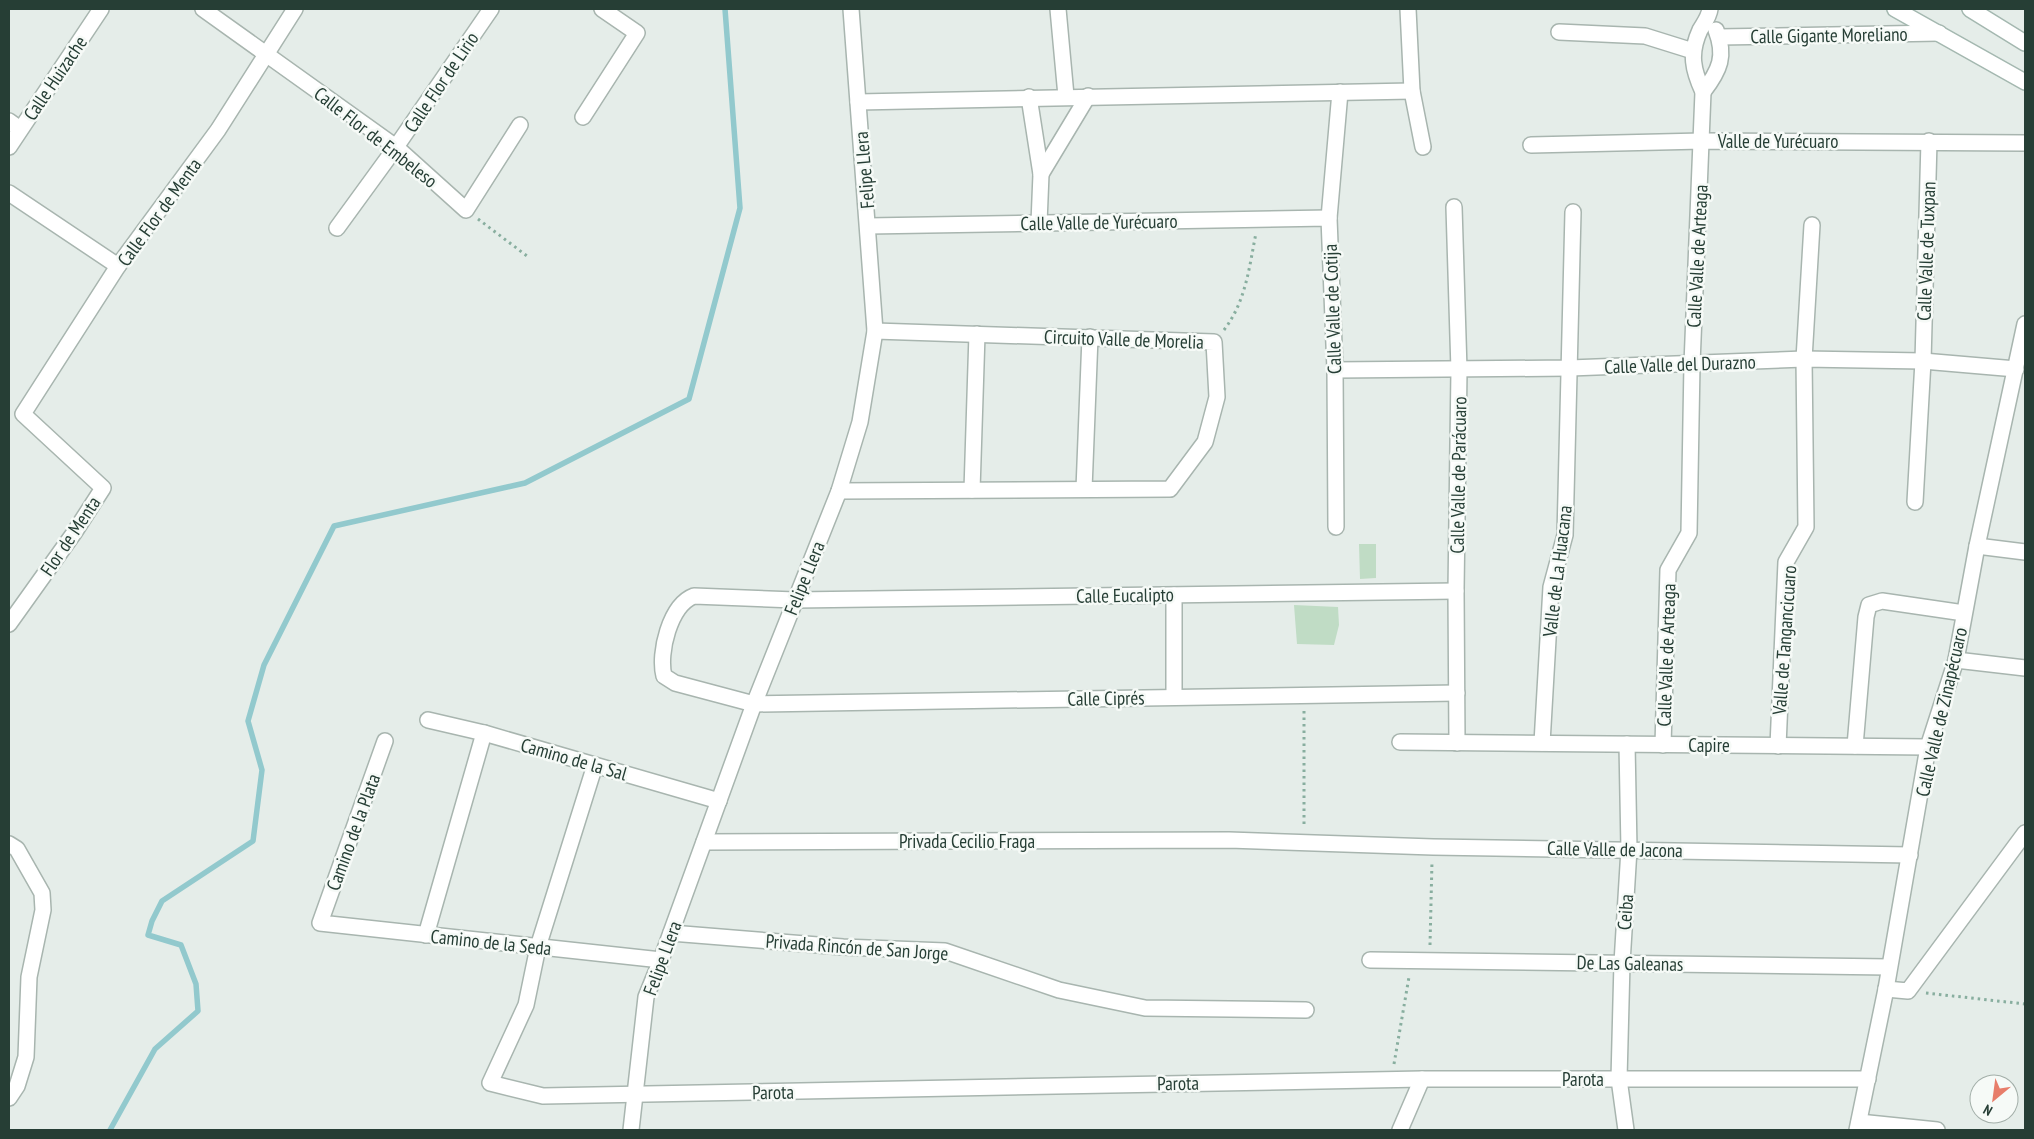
<svg xmlns="http://www.w3.org/2000/svg" width="2034" height="1139" font-family="'PT Sans Narrow',sans-serif">
<style>
.green{fill:#c0dcc5}
.lines{fill:none;stroke-linecap:round;stroke-linejoin:round}
.stream{stroke:#92c9cd;stroke-width:5.5}
.minor-casing{stroke:#a8b5af;stroke-width:18}
.tertiary-casing{stroke:#a8b5af;stroke-width:18}
.secondary-casing{stroke:#a4b8b0;stroke-width:18}
.path{stroke:#88ae9f;stroke-width:3;stroke-dasharray:2.5 4;stroke-linecap:butt}
.minor{stroke:#fff;stroke-width:15}
.tertiary{stroke:#fff;stroke-width:15}
.secondary{stroke:#fff;stroke-width:15}
.labels{text-anchor:middle;stroke-width:5;stroke-linejoin:round;paint-order:stroke}
.street-label{font-size:19px;fill:#263e35;stroke:#f6faf7}
</style>
<rect width="100%" height="100%" fill="#e5ede9"/>
<g class="green">
<path d="M1359,544H1376V578L1360,579Z"/>
<path d="M1294,605L1338,607L1339,625L1334,645L1297,644Z"/>
</g>
<g class="lines">
<path class="stream" d="M110,1130L155,1049L198,1011L196,984L181,945L148,935L152,921L162,901L253,841L262,770L248,721L264,665L334,526L525,483L689,399L740,208L725,9"/>
<defs>
<g id="minor">
<path d="M203,9L396,147L466,210L520,125"/>
<path d="M1058,9L1066,96"/>
<path d="M1408,9L1412,91L1423,147"/>
<path d="M1559,32L1645,36L1693,51"/>
<path d="M1719,37L1939,33"/>
<path d="M1703,92C1720,70 1726,56 1716,30"/>
<path d="M1029,97L1041,174L1039,223"/>
<path d="M858,102L1412,91"/>
<path d="M583,117L637,33L602,9"/>
<path d="M9,121L20,129"/>
<path d="M1531,145L1702,141L2025,143"/>
<path d="M1041,174L1088,96"/>
<path d="M9,193L118,266"/>
<path d="M1454,207L1459,370L1456,591L1457,743"/>
<path d="M1329,218L1340,92"/>
<path d="M337,228L396,147L491,9"/>
<path d="M1335,370L1336,527"/>
<path d="M1084,489L1090,337"/>
<path d="M972,490L977,334"/>
<path d="M839,491L1170,489L1205,442L1217,397L1214,342L875,331"/>
<path d="M1915,502L1923,361L1929,141"/>
<path d="M1977,546L2025,552"/>
<path d="M1456,591L795,600L694,596C670,605 658,653 664,676L675,683L754,704L1457,693"/>
<path d="M1174,595V697"/>
<path d="M9,624L74,533L103,488L23,414L118,266L218,130L295,9"/>
<path d="M1956,660L2025,668"/>
<path d="M428,720L484,733L719,801"/>
<path d="M385,741L320,923L661,960"/>
<path d="M1400,742L1928,747"/>
<path d="M1542,743L1551,587L1565,535L1573,212"/>
<path d="M1663,745L1668,570L1689,533L1692,364L1703,92C1693,70 1689,54 1700,30C1704,23 1709,17 1710,9"/>
<path d="M1778,746L1786,562L1806,527L1804,359L1812,225"/>
<path d="M1855,746L1866,617L1869,605L1882,601L1964,613"/>
<path d="M595,765L538,947L526,1005L490,1083L543,1096L1422,1079H1868"/>
<path d="M704,842L1229,840L1433,847L1910,855"/>
<path d="M9,844L17,849L42,893L43,910L29,977L26,1057L17,1086L9,1098"/>
<path d="M671,933L843,947L945,951L1059,990L1145,1008L1306,1010"/>
<path d="M426,935L484,733"/>
<path d="M1370,960L1889,967"/>
<path d="M1886,989L1908,991L2025,833"/>
<path d="M1859,1122L1937,1130"/>
<path d="M1400,1130L1422,1079"/>
<path d="M1626,1130L1619,1079L1622,963L1629,849L1627,744"/>
</g>
<g id="tertiary">
<path d="M9,147L101,9"/>
<path d="M868,226L1329,218L1335,370L1570,368L1804,359L1923,361L2016,369"/>
<path d="M631,1130L646,997L661,960L754,704L839,491L860,422L875,331L851,9"/>
<path d="M1857,1130L1886,989L1928,747L1956,660L1977,546L2025,324"/>
</g>
<g id="secondary">
<path d="M1895,9L2025,82"/>
<path d="M1970,9L2025,43"/>
</g>
</defs>
<use href="#minor" class="minor-casing"/>
<use href="#tertiary" class="tertiary-casing"/>
<use href="#secondary" class="secondary-casing"/>
<g class="path">
<path d="M478,219L527,256"/>
<path d="M1224,330C1246,301 1249,268 1256,233"/>
<path d="M1304,711V827"/>
<path d="M1430,945L1432,861"/>
<path d="M1926,993L2025,1004"/>
<path d="M1394,1064L1409,977"/>
</g>
<use href="#minor" class="minor"/>
<use href="#tertiary" class="tertiary"/>
<use href="#secondary" class="secondary"/>
</g>
<g class="labels">
<g class="street-label">
<text transform="translate(1829 35) rotate(-1)" y="7">Calle Gigante Moreliano</text>
<text transform="translate(55 78) rotate(-56)" y="7">Calle Huizache</text>
<text transform="translate(441 82) rotate(-56)" y="7">Calle Flor de Lirio</text>
<text transform="translate(376 137) rotate(38)" y="7">Calle Flor de Embeleso</text>
<text x="1778" y="148">Valle de Yurécuaro</text>
<text transform="translate(864 170) rotate(-95)" y="7">Felipe Llera</text>
<text transform="translate(159 212) rotate(-54)" y="7">Calle Flor de Menta</text>
<text transform="translate(1099 222) rotate(-1)" y="7">Calle Valle de Yurécuaro</text>
<text transform="translate(1926 251) rotate(-88)" y="7">Calle Valle de Tuxpan</text>
<text transform="translate(1697 256) rotate(-87)" y="7">Calle Valle de Arteaga</text>
<text transform="translate(1332 309) rotate(-92)" y="7">Calle Valle de Cotija</text>
<text transform="translate(1124 339) rotate(2)" y="7">Circuito Valle de Morelia</text>
<text transform="translate(1680 364) rotate(-2)" y="7">Calle Valle del Durazno</text>
<text transform="translate(1458 475) rotate(-89)" y="7">Calle Valle de Parácuaro</text>
<text transform="translate(70 536) rotate(-56)" y="7">Flor de Menta</text>
<text transform="translate(1557 571) rotate(-83)" y="7">Valle de La Huacana</text>
<text transform="translate(804 578) rotate(-68)" y="7">Felipe Llera</text>
<text transform="translate(1125 595) rotate(-1)" y="7">Calle Eucalipto</text>
<text transform="translate(1784 640) rotate(-86)" y="7">Valle de Tangancicuaro</text>
<text transform="translate(1666 655) rotate(-88)" y="7">Calle Valle de Arteaga</text>
<text transform="translate(1106 698) rotate(-1)" y="7">Calle Ciprés</text>
<text transform="translate(1941 712) rotate(-77)" y="7">Calle Valle de Zinapécuaro</text>
<text x="1709" y="752">Capire</text>
<text transform="translate(574 759) rotate(16)" y="7">Camino de la Sal</text>
<text transform="translate(353 832) rotate(-70)" y="7">Camino de la Plata</text>
<text x="967" y="848">Privada Cecilio Fraga</text>
<text transform="translate(1615 849) rotate(1)" y="7">Calle Valle de Jacona</text>
<text transform="translate(1625 912) rotate(-86)" y="7">Ceiba</text>
<text transform="translate(491 942) rotate(6)" y="7">Camino de la Seda</text>
<text transform="translate(857 947) rotate(4)" y="7">Privada Rincón de San Jorge</text>
<text transform="translate(662 958) rotate(-70)" y="7">Felipe Llera</text>
<text transform="translate(1630 963) rotate(1)" y="7">De Las Galeanas</text>
<text x="1583" y="1086">Parota</text>
<text transform="translate(1178 1083) rotate(-1)" y="7">Parota</text>
<text transform="translate(773 1092) rotate(-1)" y="7">Parota</text>
</g>
</g>
<rect width="2034" height="1139" fill="none" stroke="#263e35" stroke-width="20"/>
<g transform="translate(1994 1099) rotate(209)"><circle r="24" fill="#f6faf7" stroke="#a3afa9"/>
<path d="M0-4L9 19L0 12L-9 19Z" fill="#e77d6a"/>
<text y="-8" font-size="14" font-weight="bold" text-anchor="middle" fill="#263e35">N</text>
</g>
</svg>
